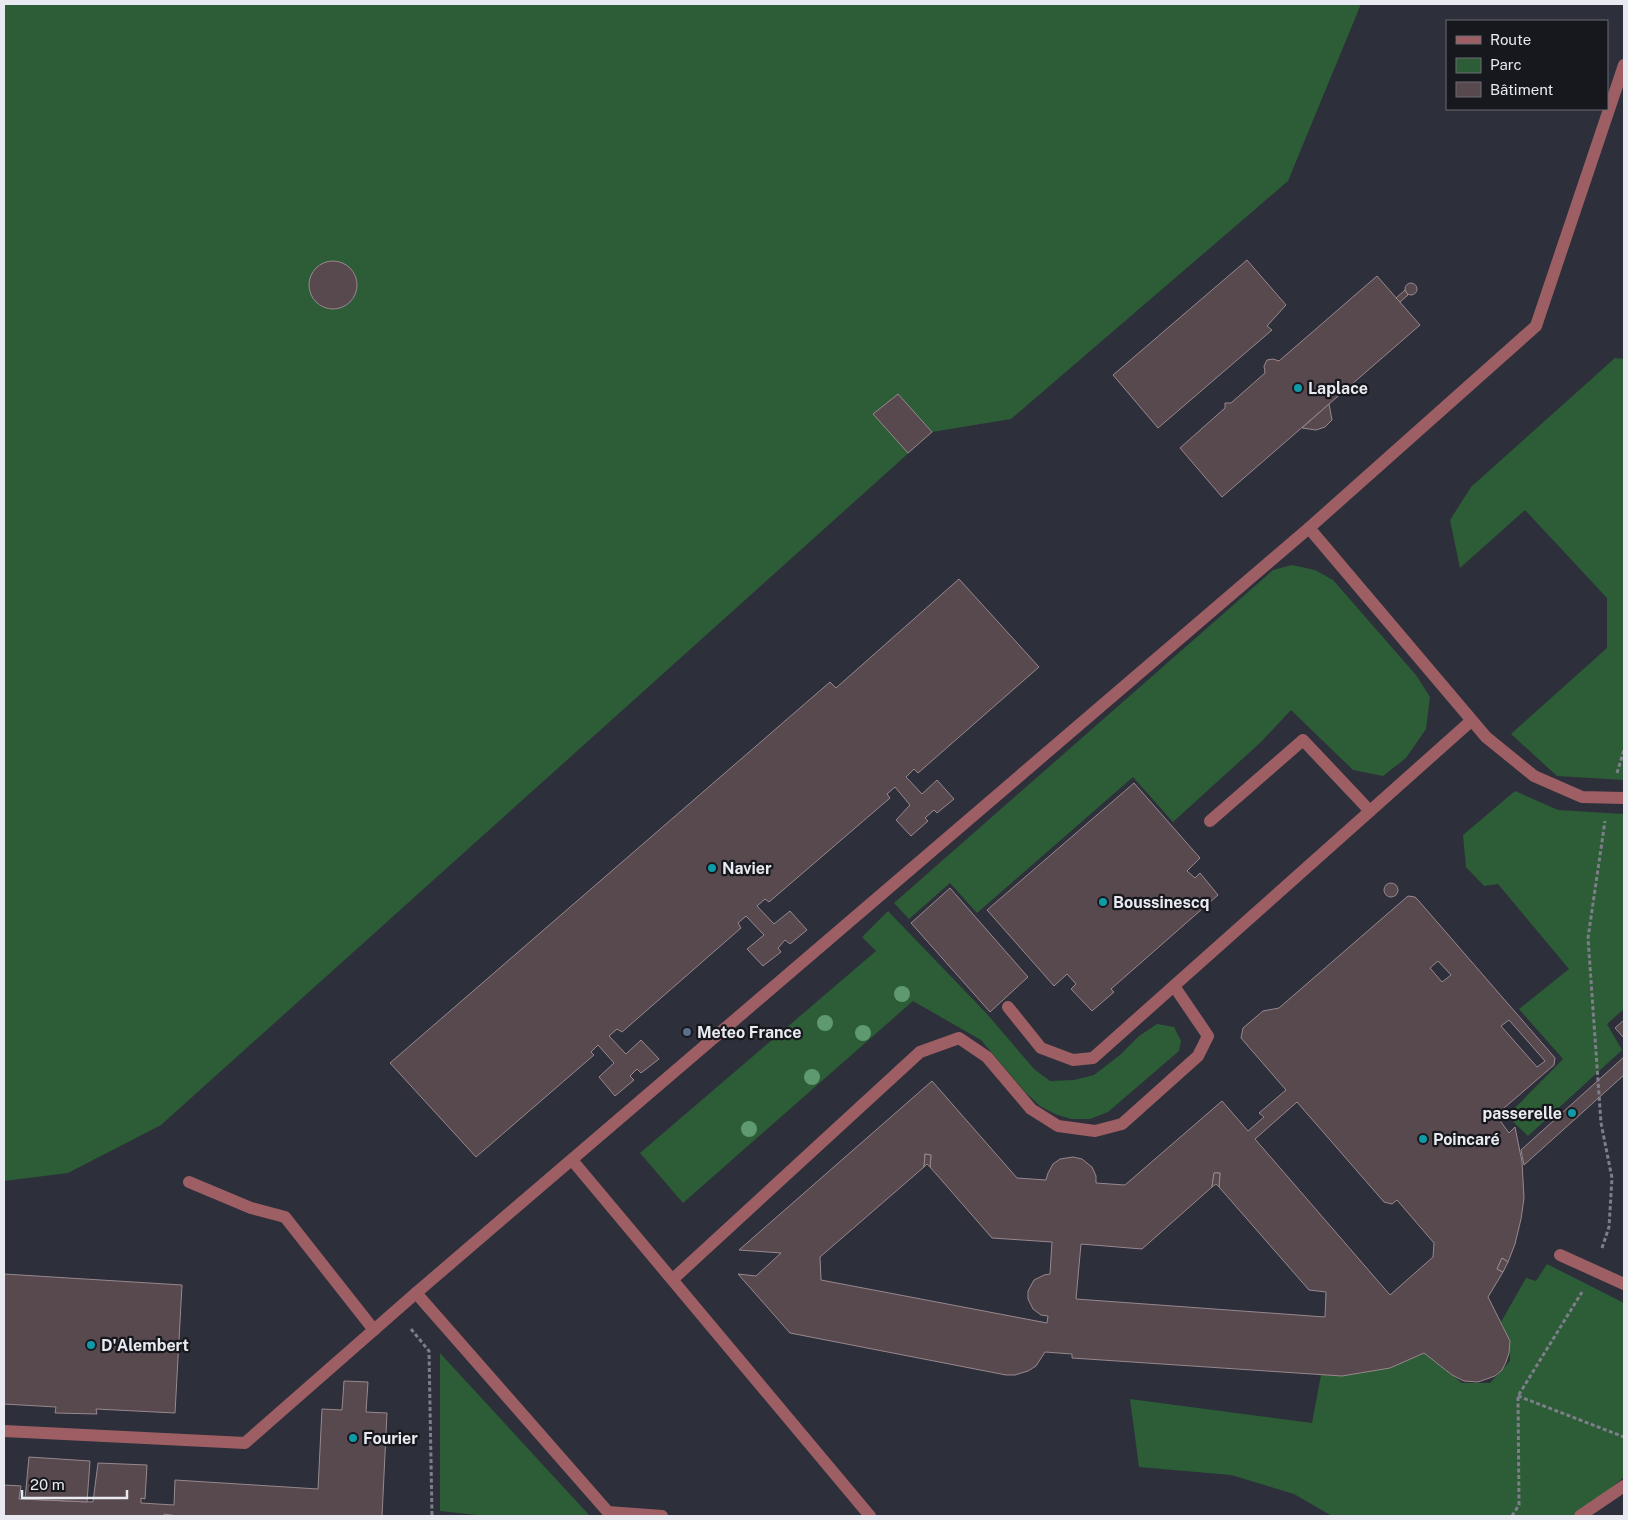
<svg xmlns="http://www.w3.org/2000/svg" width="1628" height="1520" font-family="'Public Sans',sans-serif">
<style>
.green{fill:#2c5d36}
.building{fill:#58494f;stroke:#98888e;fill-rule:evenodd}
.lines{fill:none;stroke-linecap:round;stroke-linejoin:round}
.path{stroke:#7d7e89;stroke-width:3;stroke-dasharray:4 2.5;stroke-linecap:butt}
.minor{stroke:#9d5f64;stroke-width:12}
.tree{fill:#5f9970}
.culture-dot{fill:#0f9aa8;stroke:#17181d;stroke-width:2}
.service-dot{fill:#5c6f8a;stroke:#17181d;stroke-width:2}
.labels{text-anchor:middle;stroke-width:4.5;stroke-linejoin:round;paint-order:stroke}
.poi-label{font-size:16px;font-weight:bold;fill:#e8e9f1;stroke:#17181d;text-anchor:start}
</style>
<rect width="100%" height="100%" fill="#2d2f3b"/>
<g class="green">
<path d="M4,4H1361L1288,181L1011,419L932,432L161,1125L68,1173L4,1181Z"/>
<path d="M1615,358L1624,359V780L1557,776L1511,734L1607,648V598L1525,510L1460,568L1450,520L1471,487Z"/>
<path d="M1292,565L1315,570L1333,580L1416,675L1430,697L1426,729L1406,758L1383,776L1353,770L1291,710L1261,742L1173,822L1133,777L977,913L950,883L909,919L894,903L1273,570Z"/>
<path d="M1515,791L1558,810L1624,814V1009L1607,1024L1622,1050L1528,1136L1507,1116L1563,1059L1519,1009L1569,969L1498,884L1484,886L1466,867L1463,835Z"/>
<path d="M888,911L987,1014L1034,1069L1050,1081L1074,1080L1094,1075L1120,1055L1139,1036L1157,1024L1174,1027L1181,1041L1179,1051L1108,1112L1090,1119H1071L1055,1114L1040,1106L1025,1092L981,1040L913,1001L683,1203L640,1153L876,951L862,937Z"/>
<path d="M1547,1264L1624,1303V1477L1578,1516H1332L1294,1494L1231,1475L1139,1467L1130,1399L1312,1423L1321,1375C1358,1376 1391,1369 1424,1353L1462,1383H1490L1510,1361V1341L1501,1322L1526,1278L1536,1281Z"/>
<path d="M440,1353L590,1516H486L440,1511Z"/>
</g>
<g class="building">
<path d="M1247,260L1286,305L1267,326L1272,330L1158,428L1113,375Z"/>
<circle cx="333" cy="285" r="24"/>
<path d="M1377,276L1420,325L1222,497L1180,448L1225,408V403H1231L1265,373L1264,366L1267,360L1273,359L1279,361Z"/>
<circle cx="1411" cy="289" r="6"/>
<path d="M1405,290L1408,295L1400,302L1396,298Z"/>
<path d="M898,394L932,432L908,453L873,414Z"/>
<path d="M1329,404L1332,420L1325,427L1316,430L1302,428Z"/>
<path d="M959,579L1039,667L918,773L914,769L906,777L922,794L937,780L954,799L937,813L934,810L925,818L928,821L911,836L896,820L910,805L895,787L887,794L890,798L769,902L765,899L757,906L774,924L790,911L807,930L790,944L785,940L778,948L781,952L763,966L747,949L764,935L746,916L738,923L741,928L622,1032L617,1029L609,1036L626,1054L641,1040L659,1059L641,1073L637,1069L630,1076L634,1080L615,1096L599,1077L614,1063L598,1045L591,1052L594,1055L476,1157L390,1063L830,682L836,688Z"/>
<path d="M1134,783L1200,858L1187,871L1195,878L1200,873L1218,895L1111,989L1114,992L1092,1011L1071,989L1076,984L1067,974L1054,986L987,910Z"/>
<circle cx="1391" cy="890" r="7"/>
<path d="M950,888L1028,977L990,1012L911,923Z"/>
<path d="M1408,896L1415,897L1418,900L1555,1058L1554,1065L1496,1115L1509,1133L1515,1127L1522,1162L1524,1198L1521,1219L1515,1244L1508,1262L1502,1258L1497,1269L1503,1272L1488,1297L1510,1341L1509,1353L1506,1362L1502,1370L1495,1376L1478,1382L1464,1381L1452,1375L1424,1353L1390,1368L1342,1376L1072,1358V1354L1045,1352L1036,1366L1028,1371L1015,1375H1006L790,1333L738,1274L756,1276L781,1253L739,1250L932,1081L1017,1178L1046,1180L1048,1173L1053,1164L1060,1159L1073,1157L1082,1159L1092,1167L1096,1176V1183L1125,1185L1222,1101L1248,1131L1264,1117L1259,1113L1286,1090L1241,1038L1243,1028L1263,1011L1279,1008ZM1438,961L1451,975L1442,982L1430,968ZM1509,1020L1545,1061L1537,1067L1501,1026ZM1297,1102L1384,1202L1392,1204L1397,1200L1434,1243L1433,1257L1390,1295L1255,1139ZM925,1154L931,1155L930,1167L992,1238L1052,1242L1050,1274L1044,1275L1034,1280L1028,1291V1299L1033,1309L1041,1315L1048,1316L1047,1323L821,1280L820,1257L924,1167ZM1214,1173H1220L1219,1187L1309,1290L1326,1292L1325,1317L1076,1299L1081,1244L1142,1249L1212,1187Z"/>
<path d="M1624,1020V1038L1615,1028Z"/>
<path d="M1624,1057V1075L1524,1165L1521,1150Z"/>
<path d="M925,1154L931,1155L930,1167L927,1164L924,1167Z"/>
<path d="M1214,1173H1220L1219,1187L1216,1184L1212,1187Z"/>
<path d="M1502,1258L1508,1262L1503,1272L1497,1269Z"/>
<path d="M4,1274L182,1285L175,1413L96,1409L97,1414L55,1413L56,1407L4,1404Z"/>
<path d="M344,1381L368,1382L366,1412L387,1413L382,1516H178L164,1514V1516H4V1485L21,1486L19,1499L93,1502L98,1463L147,1465L145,1499L141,1498V1503L174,1505L175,1480L318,1489L322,1409L342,1410Z"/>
<path d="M29,1457L90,1461L87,1502L25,1499Z"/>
</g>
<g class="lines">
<g class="path">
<path d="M1617,773L1624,750"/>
<path d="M1602,1248L1609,1227L1612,1178L1601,1123L1588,938L1605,821"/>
<path d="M411,1329L429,1351L432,1516"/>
<path d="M1518,1396L1624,1437"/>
<path d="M1512,1516L1519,1505L1518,1396L1582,1292"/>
</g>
<g class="minor">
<path d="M1309,528L1486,737L1534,776L1582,797L1624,798"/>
<path d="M1210,821L1303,740L1370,811"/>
<path d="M1008,1007L1041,1048L1073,1060L1093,1058L1471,721"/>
<path d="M572,1160L870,1516"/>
<path d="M189,1182L251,1208L285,1217L374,1330"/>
<path d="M1560,1255L1624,1284"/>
<path d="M673,1279L920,1052L959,1038L987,1057L1031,1109L1058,1126L1095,1131L1122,1124L1198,1056L1208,1036L1174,986"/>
<path d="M416,1293L608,1512L662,1516"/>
<path d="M4,1431L245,1443L416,1293L1309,528L1536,326L1624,65"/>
<path d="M1580,1516L1624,1486"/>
</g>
</g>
<g class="tree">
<circle cx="902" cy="994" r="8"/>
<circle cx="825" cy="1023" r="8"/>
<circle cx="863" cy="1033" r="8"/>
<circle cx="812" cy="1077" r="8"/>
<circle cx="749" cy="1129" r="8"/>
</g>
<g class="culture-dot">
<circle cx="1298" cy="388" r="5"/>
<circle cx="712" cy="868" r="5"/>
<circle cx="1103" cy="902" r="5"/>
<circle cx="1572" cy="1113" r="5"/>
<circle cx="1423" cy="1139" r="5"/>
<circle cx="91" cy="1345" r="5"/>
<circle cx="353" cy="1438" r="5"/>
</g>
<circle class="service-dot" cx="687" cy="1032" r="5"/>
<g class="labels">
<g class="poi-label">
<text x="1308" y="394">Laplace</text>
<text x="722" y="874">Navier</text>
<text x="1113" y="908">Boussinescq</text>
<text x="697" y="1038">Meteo France</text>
<text x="1562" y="1119" text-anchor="end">passerelle</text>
<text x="1433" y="1145">Poincaré</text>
<text x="101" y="1351">D'Alembert</text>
<text x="363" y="1444">Fourier</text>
</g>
</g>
<rect width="1628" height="1520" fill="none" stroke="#e8e9f1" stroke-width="10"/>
<rect x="1446" y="20" width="162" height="90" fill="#17181d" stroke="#6b6c72"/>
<rect x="1456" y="36" width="25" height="8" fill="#9d5f64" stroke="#6b6c72"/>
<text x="1490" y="45" font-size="15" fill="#e8e9f1">Route</text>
<rect x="1456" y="58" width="25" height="15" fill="#2c5d36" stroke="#6b6c72"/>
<text x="1490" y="70" font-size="15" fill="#e8e9f1">Parc</text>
<rect x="1456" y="82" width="25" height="15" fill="#58494f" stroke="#6b6c72"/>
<text x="1490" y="95" font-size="15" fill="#e8e9f1">Bâtiment</text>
<path d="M22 1490v8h105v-8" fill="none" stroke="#e8e9f1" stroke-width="2.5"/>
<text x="30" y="1490" font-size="15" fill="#e8e9f1" stroke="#17181d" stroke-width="4" paint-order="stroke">20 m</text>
</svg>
